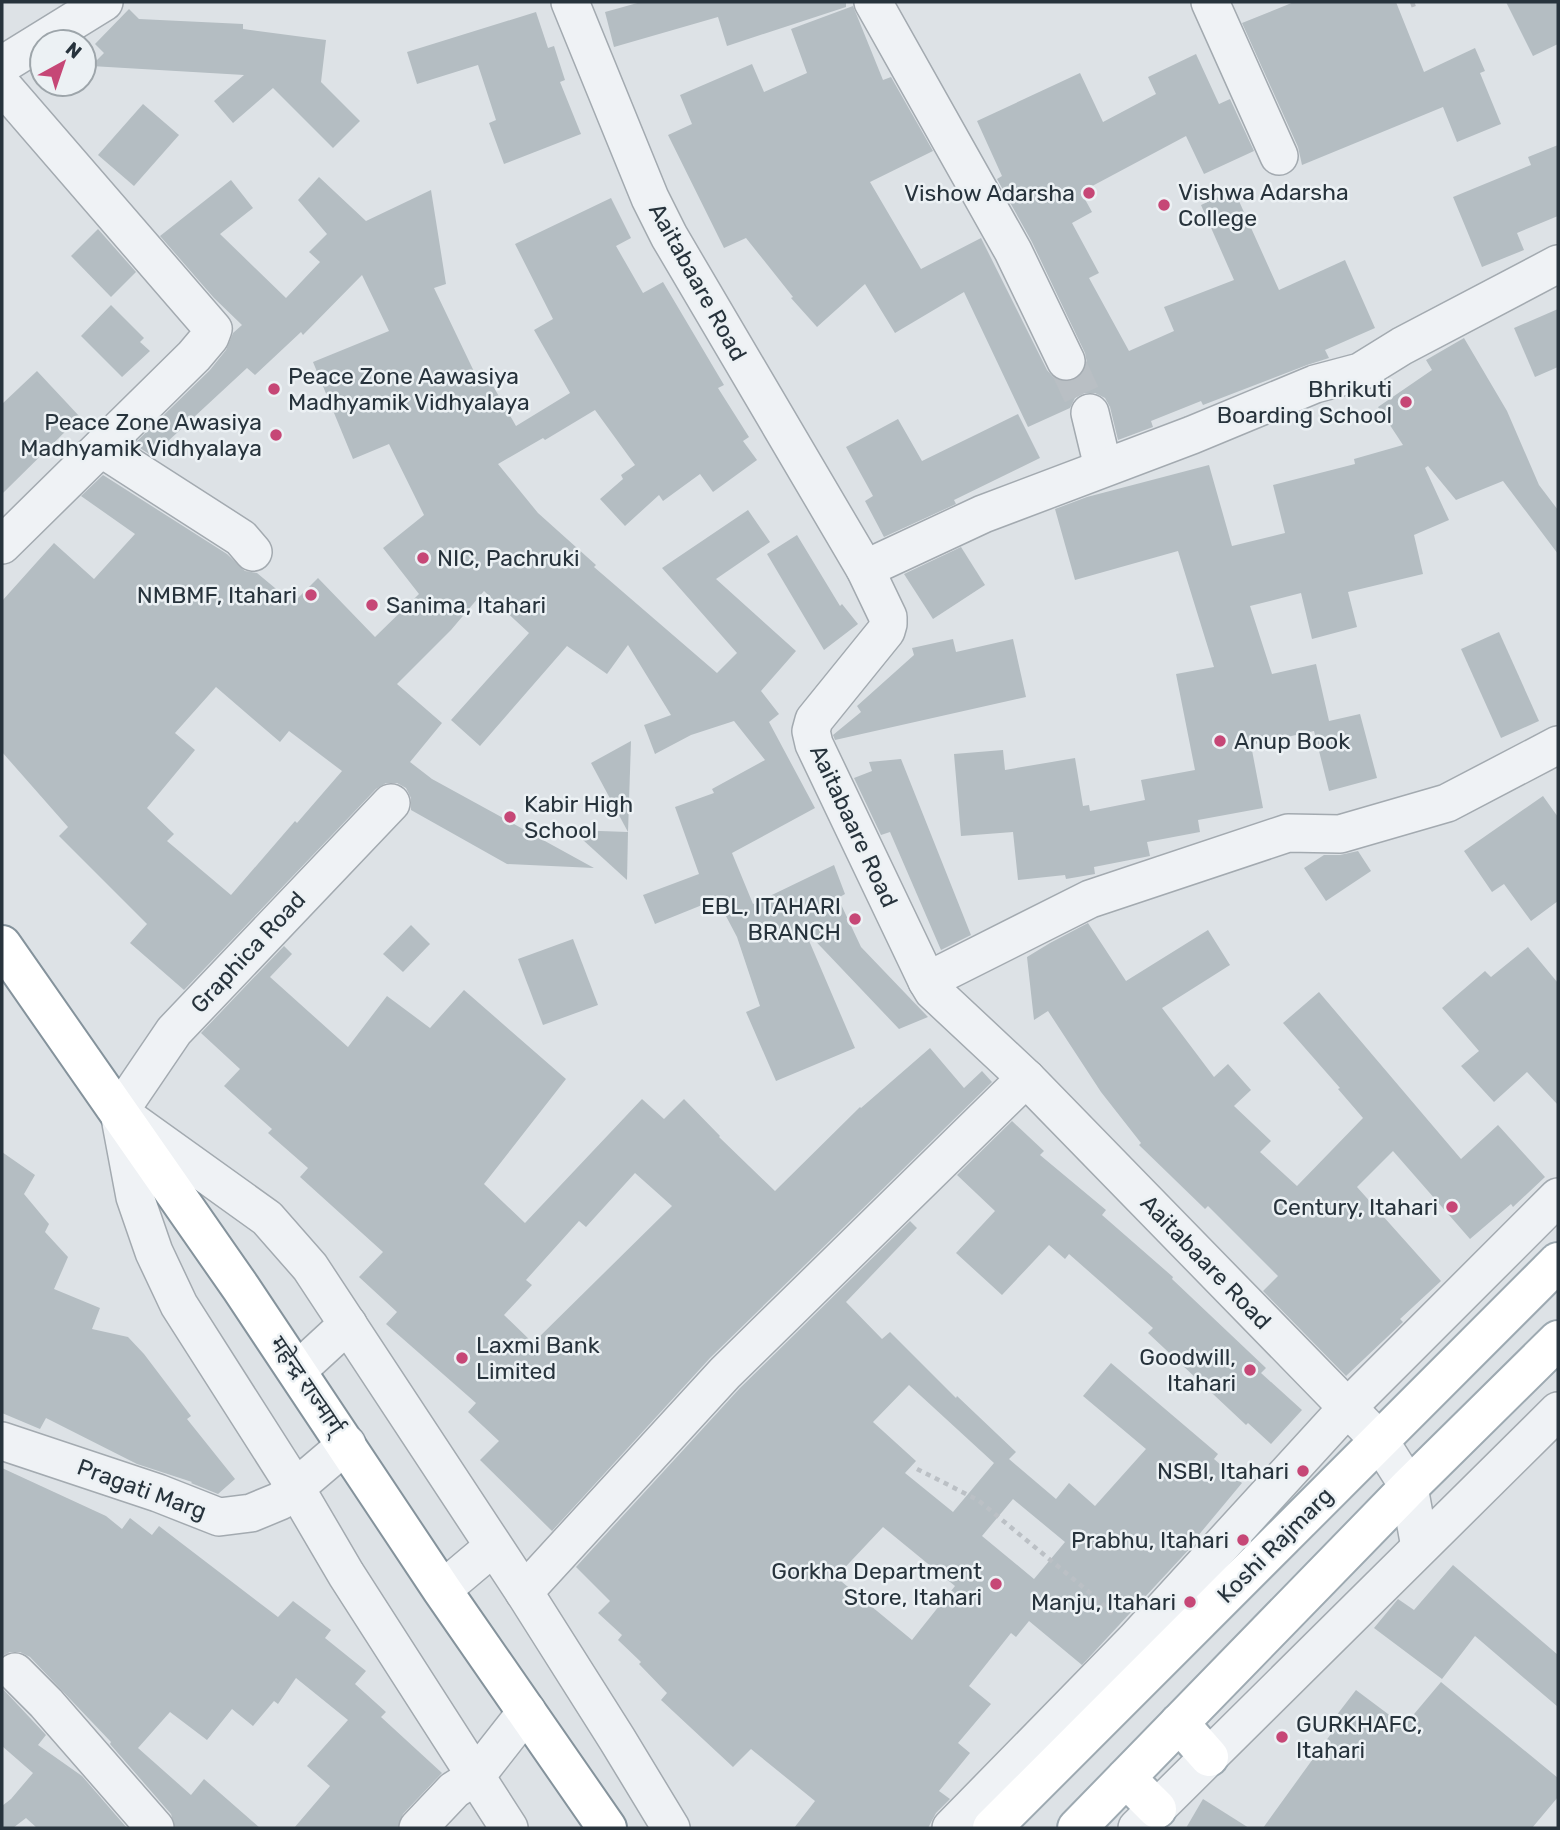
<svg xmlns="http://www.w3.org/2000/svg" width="1560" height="1830" font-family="Rubik,'Noto Sans Devanagari',sans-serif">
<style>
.building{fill:#b4bdc2;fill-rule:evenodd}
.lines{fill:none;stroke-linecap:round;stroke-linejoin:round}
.street-tunnel{stroke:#b9bfc4;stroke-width:37;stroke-dasharray:37 18;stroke-linecap:butt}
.street-casing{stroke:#a3aab0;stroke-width:40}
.primary-casing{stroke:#9da9b1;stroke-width:42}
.highway-casing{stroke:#85939c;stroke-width:42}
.path{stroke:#bbc0c5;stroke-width:4.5;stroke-dasharray:5 5;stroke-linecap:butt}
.street{stroke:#eff2f5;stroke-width:37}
.primary{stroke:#fff;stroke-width:38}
.highway{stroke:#fff;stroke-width:38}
.poi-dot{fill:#c64776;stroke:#ecf1f4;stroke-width:2.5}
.labels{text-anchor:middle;stroke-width:5;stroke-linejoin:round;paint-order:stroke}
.poi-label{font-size:23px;fill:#27333c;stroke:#ecf1f4;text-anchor:end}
.street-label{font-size:23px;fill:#27333c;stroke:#ecf1f4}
</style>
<rect width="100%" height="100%" fill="#dde2e6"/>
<g class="building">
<path d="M641,2H846V7L727,46L718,17L614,47L605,12Z"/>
<path d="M1294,2H1396L1424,72L1475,48L1485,71L1480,73L1501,124L1457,142L1443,107L1302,165L1298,147L1242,23Z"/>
<path d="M1506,2H1558V44L1533,56Z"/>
<path d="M853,6L883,80L891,77L933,151L870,182L921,269L981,238L1047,370L1055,379L1065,382L1074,380L1083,373L1087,363L1085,353L1032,242L997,179L1002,176L977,121L1080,73L1103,122L1156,94L1148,77L1196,54L1219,104L1230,99L1254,151L1204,174L1186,136L1081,192L1092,212L1072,223L1099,273L1089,278L1129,351L1174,331L1164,307L1234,280L1201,205L1234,190L1279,290L1345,260L1375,328L1325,350L1329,358L1307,365L1203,405L1201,401L1151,421L1153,427L1118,440L1110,407L1105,398L1095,393H1084L1075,398L1070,408L1028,427L964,292L895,333L865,284L817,327L791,298L793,297L746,238L724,248L668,135L692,124L680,95L752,64L764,92L807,73L791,29Z"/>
<path d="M129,9L139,19L243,24V29L326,40L321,82L360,121L333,148L273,88L233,123L214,101L244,75L91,66L104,53L95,44Z"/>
<path d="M536,12L548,48L554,46L565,80L560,82L581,134L504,164L489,123L496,120L478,65L417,84L407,52Z"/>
<path d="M143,104L179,135L134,186L98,155Z"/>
<path d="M1558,145V216L1517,233L1524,250L1482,267L1453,197L1531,165L1528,157Z"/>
<path d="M319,177L366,221L431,190L446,284L434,288L480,384L489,379L516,426L570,393L534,330L553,319L515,244L611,198L631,238L616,246L643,293L663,282L724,385L718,388L749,437L743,441L757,460L713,492L700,474L663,501L659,495L625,526L600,499L623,479L621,475L635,465L595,410L545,440L543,438L498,464L538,513L596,565L594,567L717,673L737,653L662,568L748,510L770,542L716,579L796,651L761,691L779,714L769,722L815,808L732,853L753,904L834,865L845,894L838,898L861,947L928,1017L899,1029L804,929L855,1048L776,1081L746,1012L760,1006L737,937L717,899L655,924L643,895L699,874L675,807L714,793L712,789L765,760L734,721L691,735L655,754L644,725L671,715L628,645L607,674L567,646L480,746L451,720L529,633L484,591L451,630L397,684L442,723L410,762L432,779L594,868L507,864L411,810V798L406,788L397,783H386L376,789L184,990L130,943L147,924L59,836L68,827L2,752V601L54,543L94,579L135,534L81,496L103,475L227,554L245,571L257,573L293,603L318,578L375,637L419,594L383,548L424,515L389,444L353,459L313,362L389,331L362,275L303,335L301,332L255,375L247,368L152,456L134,444L210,370L226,350L233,333L242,325L214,298L160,236L231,180L253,208L220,234L286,298L320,262L309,252L327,234L298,200ZM216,687L280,742L289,731L342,771L297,823L295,821L231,895L167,841L174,834L147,808L195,750L175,733Z"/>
<path d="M98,229L136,272L111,297L71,256Z"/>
<path d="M111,305L144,338L140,342L150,351L122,377L81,336Z"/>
<path d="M1558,309V367L1535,377L1514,328Z"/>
<path d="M1464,338L1507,411L1539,485L1558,510V554L1503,481L1456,500L1428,466L1425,468L1449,520L1414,535L1423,574L1348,592L1357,627L1312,639L1301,593L1250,606L1272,674L1316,664L1329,721L1360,714L1377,778L1329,791L1314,731L1251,745L1263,808L1198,820L1200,832L1147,842L1150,856L1094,867L1095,874L1066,879L1065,875L1018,880L1013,832L961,836L954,754L1003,750L1005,770L1075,758L1083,806L1089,805L1090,811L1145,800L1141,780L1195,770L1176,674L1214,667L1178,551L1075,580L1055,509L1087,497L1209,465L1232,546L1285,533L1273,485L1355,464L1354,459L1403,445L1378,407L1432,370L1426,360Z"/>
<path d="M37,371L80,417L2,494V404Z"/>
<path d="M1018,414L1040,458L954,500L956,504L884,537L865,501L873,496L846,447L898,419L922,461Z"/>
<path d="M797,535L840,606L842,604L858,624L824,650L767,554Z"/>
<path d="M961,547L985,585L933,619L904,574Z"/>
<path d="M1499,632L1539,721L1501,738L1461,649Z"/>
<path d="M953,639L956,652L1013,639L1026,697L835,740L833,735L861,712L857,706L914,655L912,648Z"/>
<path d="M631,741L628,832L591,763Z"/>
<path d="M901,759L971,935L941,950L890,832L881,835L854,778L872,771L869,762Z"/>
<path d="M1543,796L1558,817V901L1531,921L1504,884L1492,892L1464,851Z"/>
<path d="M572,830L628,832L627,880Z"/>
<path d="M1358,851L1371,871L1326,901L1304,868L1324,855H1340Z"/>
<path d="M1088,923L1126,981L1208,930L1230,965L1162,1008L1214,1077L1228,1064L1251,1090L1234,1106L1271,1141L1260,1152L1297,1186L1363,1118L1338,1089L1340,1088L1283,1023L1319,992L1461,1159L1498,1125L1545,1177L1513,1207L1511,1204L1470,1239L1393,1151L1357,1187L1441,1281L1400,1319L1403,1322L1346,1376L1263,1291L1278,1276L1208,1206L1205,1209L1139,1145L1141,1143L1101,1092L1048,1011L1034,1020L1027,957L1050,943Z"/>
<path d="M411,925L430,944L403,972L383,954Z"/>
<path d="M573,939L598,1005L543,1025L518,959Z"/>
<path d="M284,946L292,954L270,977L348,1047L387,996L430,1028L464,990L566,1079L484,1184L525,1223L642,1099L664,1119L684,1099L720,1136L719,1137L775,1191L860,1107L861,1108L930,1048L964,1088L982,1071L992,1082L710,1358L552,1531L480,1460L499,1441L468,1412L476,1403L386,1324L397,1312L359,1277L383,1252L300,1177L308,1168L268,1133L272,1129L224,1086L240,1069L201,1033ZM635,1173L672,1206L533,1343L504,1315L532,1285L526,1280L579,1221L586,1227Z"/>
<path d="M1528,947L1558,983V1105L1527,1072L1494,1102L1461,1066L1479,1051L1442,1008L1485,971L1491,977Z"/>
<path d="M1012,1121L1044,1151L1040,1155L1106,1210L1102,1215L1173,1277L1172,1279L1266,1368L1261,1373L1302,1410L1271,1444L1248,1423L1246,1425L1148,1333L1153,1328L1069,1254L1065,1259L1049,1245L1002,1295L956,1253L995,1211L957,1175Z"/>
<path d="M2,1152L35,1175L24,1194L49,1224L45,1232L68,1257L54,1289L100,1308L92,1329L128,1337L144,1354L191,1416L187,1419L235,1479L218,1494L191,1483L192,1482L137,1464L46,1418L40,1429L2,1413Z"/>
<path d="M910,1221L917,1228L846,1302L882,1339L890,1332L956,1398L957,1396L1016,1452L1009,1459L1056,1499L1069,1483L1095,1506L1146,1449L1083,1396L1111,1363L1218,1454L1214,1459L1242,1483L1192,1543L1194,1544L1082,1665L1029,1621L1016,1637L1011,1633L969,1686L991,1704L958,1743L970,1753L939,1791L950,1799L936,1813L928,1828H794L815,1801L751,1749L733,1767L661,1700L667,1693L639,1664L641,1662L618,1640L622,1635L598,1613L610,1601L576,1567L740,1388ZM909,1385L994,1463L953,1512L905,1473L916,1461L873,1422ZM1013,1499L1065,1542L1034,1579L982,1536ZM883,1527L955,1586L912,1640L836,1577Z"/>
<path d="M2,1468L106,1516L122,1529L130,1518L152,1535L159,1526L278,1617L293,1601L331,1630L325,1638L366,1671L355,1684L386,1712L381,1717L442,1773L403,1814L398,1828H294L330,1786L307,1766L348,1720L296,1678L278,1704L274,1701L253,1726L232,1709L207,1740L170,1712L138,1748L191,1795L204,1779L260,1828H175L171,1814L110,1744L111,1742L30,1657L20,1652H10L2,1656Z"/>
<path d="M1453,1565L1558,1655V1707L1475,1636L1442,1679L1374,1628L1398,1599L1414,1610Z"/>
<path d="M1441,1682L1558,1778V1797L1532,1828H1263L1341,1720L1336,1716L1356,1690L1404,1726Z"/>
<path d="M2,1688L46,1735L38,1745L82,1776L127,1828H37L26,1818L13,1828H2V1806L11,1799L33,1773L2,1746Z"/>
<path d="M1203,1799L1249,1828H1186Z"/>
</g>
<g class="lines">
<path class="street-tunnel" d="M1066,361L1090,413"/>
<defs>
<g id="street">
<path d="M570,2L650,198L669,236L865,569L888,617V624L886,631L814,720L811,731L814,744L927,981L933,991L1026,1078L1379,1440L1409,1487L1420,1547"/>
<path d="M873,2L1013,251L1066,361"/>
<path d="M1210,2L1279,156"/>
<path d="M2,65L104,2"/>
<path d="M2,85L213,329L210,337L194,356L2,545"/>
<path d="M1090,413L1103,467"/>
<path d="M101,448L241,538L253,552"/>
<path d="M865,569L983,514L1192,435L1315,384L1360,372L1402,346L1558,264"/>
<path d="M927,981L1090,899L1288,833L1340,834L1447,803L1558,745"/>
<path d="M119,1112L135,1197L154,1252L179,1305L295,1487L346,1574L509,1828"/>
<path d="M119,1112L174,1031L391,803"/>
<path d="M122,1114L267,1218L310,1267L524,1592L617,1739L671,1828"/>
<path d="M297,1371L348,1324"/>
<path d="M2,1441L158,1493L219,1517L251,1513L280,1501L347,1444"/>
<path d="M442,1590L493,1547"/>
<path d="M524,1592L725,1373L1026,1078"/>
<path d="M15,1672L46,1703L155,1828"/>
<path d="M418,1828L454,1790L476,1776L527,1711"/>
<path d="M951,1828L1135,1640L1348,1407L1558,1197"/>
<path d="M1137,1828L1558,1411"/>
</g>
<g id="primary">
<path d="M1179,1723L1209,1757"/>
<path d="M1126,1778L1157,1809"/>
<path d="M992,1828L1558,1262"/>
<path d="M1077,1828L1409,1487L1558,1340"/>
</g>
<path id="highway" d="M2,945L241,1288L442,1590L607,1828"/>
</defs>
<use href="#street" class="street-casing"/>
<use href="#primary" class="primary-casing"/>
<use href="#highway" class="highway-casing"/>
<g class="path">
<path d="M1412,2L1415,10"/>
<path d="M917,1469L978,1500L1101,1602L1112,1614"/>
</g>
<use href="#street" class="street"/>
<use href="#primary" class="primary"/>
<use href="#highway" class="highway"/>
</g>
<g class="poi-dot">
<circle cx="1089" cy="193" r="7"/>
<circle cx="1164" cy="205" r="7"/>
<circle cx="274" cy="389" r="7"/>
<circle cx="1406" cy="402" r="7"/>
<circle cx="276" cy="435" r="7"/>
<circle cx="423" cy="558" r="7"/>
<circle cx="311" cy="595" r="7"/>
<circle cx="372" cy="605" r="7"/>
<circle cx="1220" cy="741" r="7"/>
<circle cx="510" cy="817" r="7"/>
<circle cx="855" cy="919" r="7"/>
<circle cx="1452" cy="1207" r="7"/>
<circle cx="462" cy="1358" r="7"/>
<circle cx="1250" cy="1370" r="7"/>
<circle cx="1303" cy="1471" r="7"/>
<circle cx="1243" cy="1540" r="7"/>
<circle cx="996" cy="1584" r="7"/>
<circle cx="1190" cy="1602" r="7"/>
<circle cx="1282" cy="1737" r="7"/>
</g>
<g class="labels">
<g class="poi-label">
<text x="1178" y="200" text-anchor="start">Vishwa Adarsha<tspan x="1178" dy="26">College</tspan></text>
<text x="1075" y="201">Vishow Adarsha</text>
<text x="288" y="384" text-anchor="start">Peace Zone Aawasiya<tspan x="288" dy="26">Madhyamik Vidhyalaya</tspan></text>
<text x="1392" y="397">Bhrikuti<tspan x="1392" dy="26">Boarding School</tspan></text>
<text x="262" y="430">Peace Zone Awasiya<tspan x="262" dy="26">Madhyamik Vidhyalaya</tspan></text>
<text x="437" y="566" text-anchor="start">NIC, Pachruki</text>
<text x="297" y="603">NMBMF, Itahari</text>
<text x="386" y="613" text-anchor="start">Sanima, Itahari</text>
<text x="1234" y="749" text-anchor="start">Anup Book</text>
<text x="524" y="812" text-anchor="start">Kabir High<tspan x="524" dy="26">School</tspan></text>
<text x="841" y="914">EBL, ITAHARI<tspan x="841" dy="26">BRANCH</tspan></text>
<text x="1438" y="1215">Century, Itahari</text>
<text x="476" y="1353" text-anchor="start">Laxmi Bank<tspan x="476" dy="26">Limited</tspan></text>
<text x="1236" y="1365">Goodwill,<tspan x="1236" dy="26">Itahari</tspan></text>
<text x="1289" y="1479">NSBI, Itahari</text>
<text x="1229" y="1548">Prabhu, Itahari</text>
<text x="982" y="1579">Gorkha Department<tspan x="982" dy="26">Store, Itahari</tspan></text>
<text x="1176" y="1610">Manju, Itahari</text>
<text x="1296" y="1732" text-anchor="start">GURKHAFC,<tspan x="1296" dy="26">Itahari</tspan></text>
</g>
<g class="street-label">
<text transform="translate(698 282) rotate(61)" y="8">Aaitabaare Road</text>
<text transform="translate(854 826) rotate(65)" y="8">Aaitabaare Road</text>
<text transform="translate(248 952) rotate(-47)" y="8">Graphica Road</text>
<text transform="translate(1206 1262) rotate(46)" y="8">Aaitabaare Road</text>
<text transform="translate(307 1385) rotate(56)" y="8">महेन्द्र राज्मार्ग्</text>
<text transform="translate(142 1489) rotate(20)" y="8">Pragati Marg</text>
<text transform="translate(1275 1545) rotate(-45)" y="8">Koshi Rajmarg</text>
</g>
</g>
<rect width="1560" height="1830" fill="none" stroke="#27333c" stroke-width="7"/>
<g transform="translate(63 63) rotate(40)"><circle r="33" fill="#ecf1f4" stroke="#9da5aa" stroke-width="2"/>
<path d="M0-5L12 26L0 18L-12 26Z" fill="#c64776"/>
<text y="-10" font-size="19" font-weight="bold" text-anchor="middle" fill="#27333c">N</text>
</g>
</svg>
